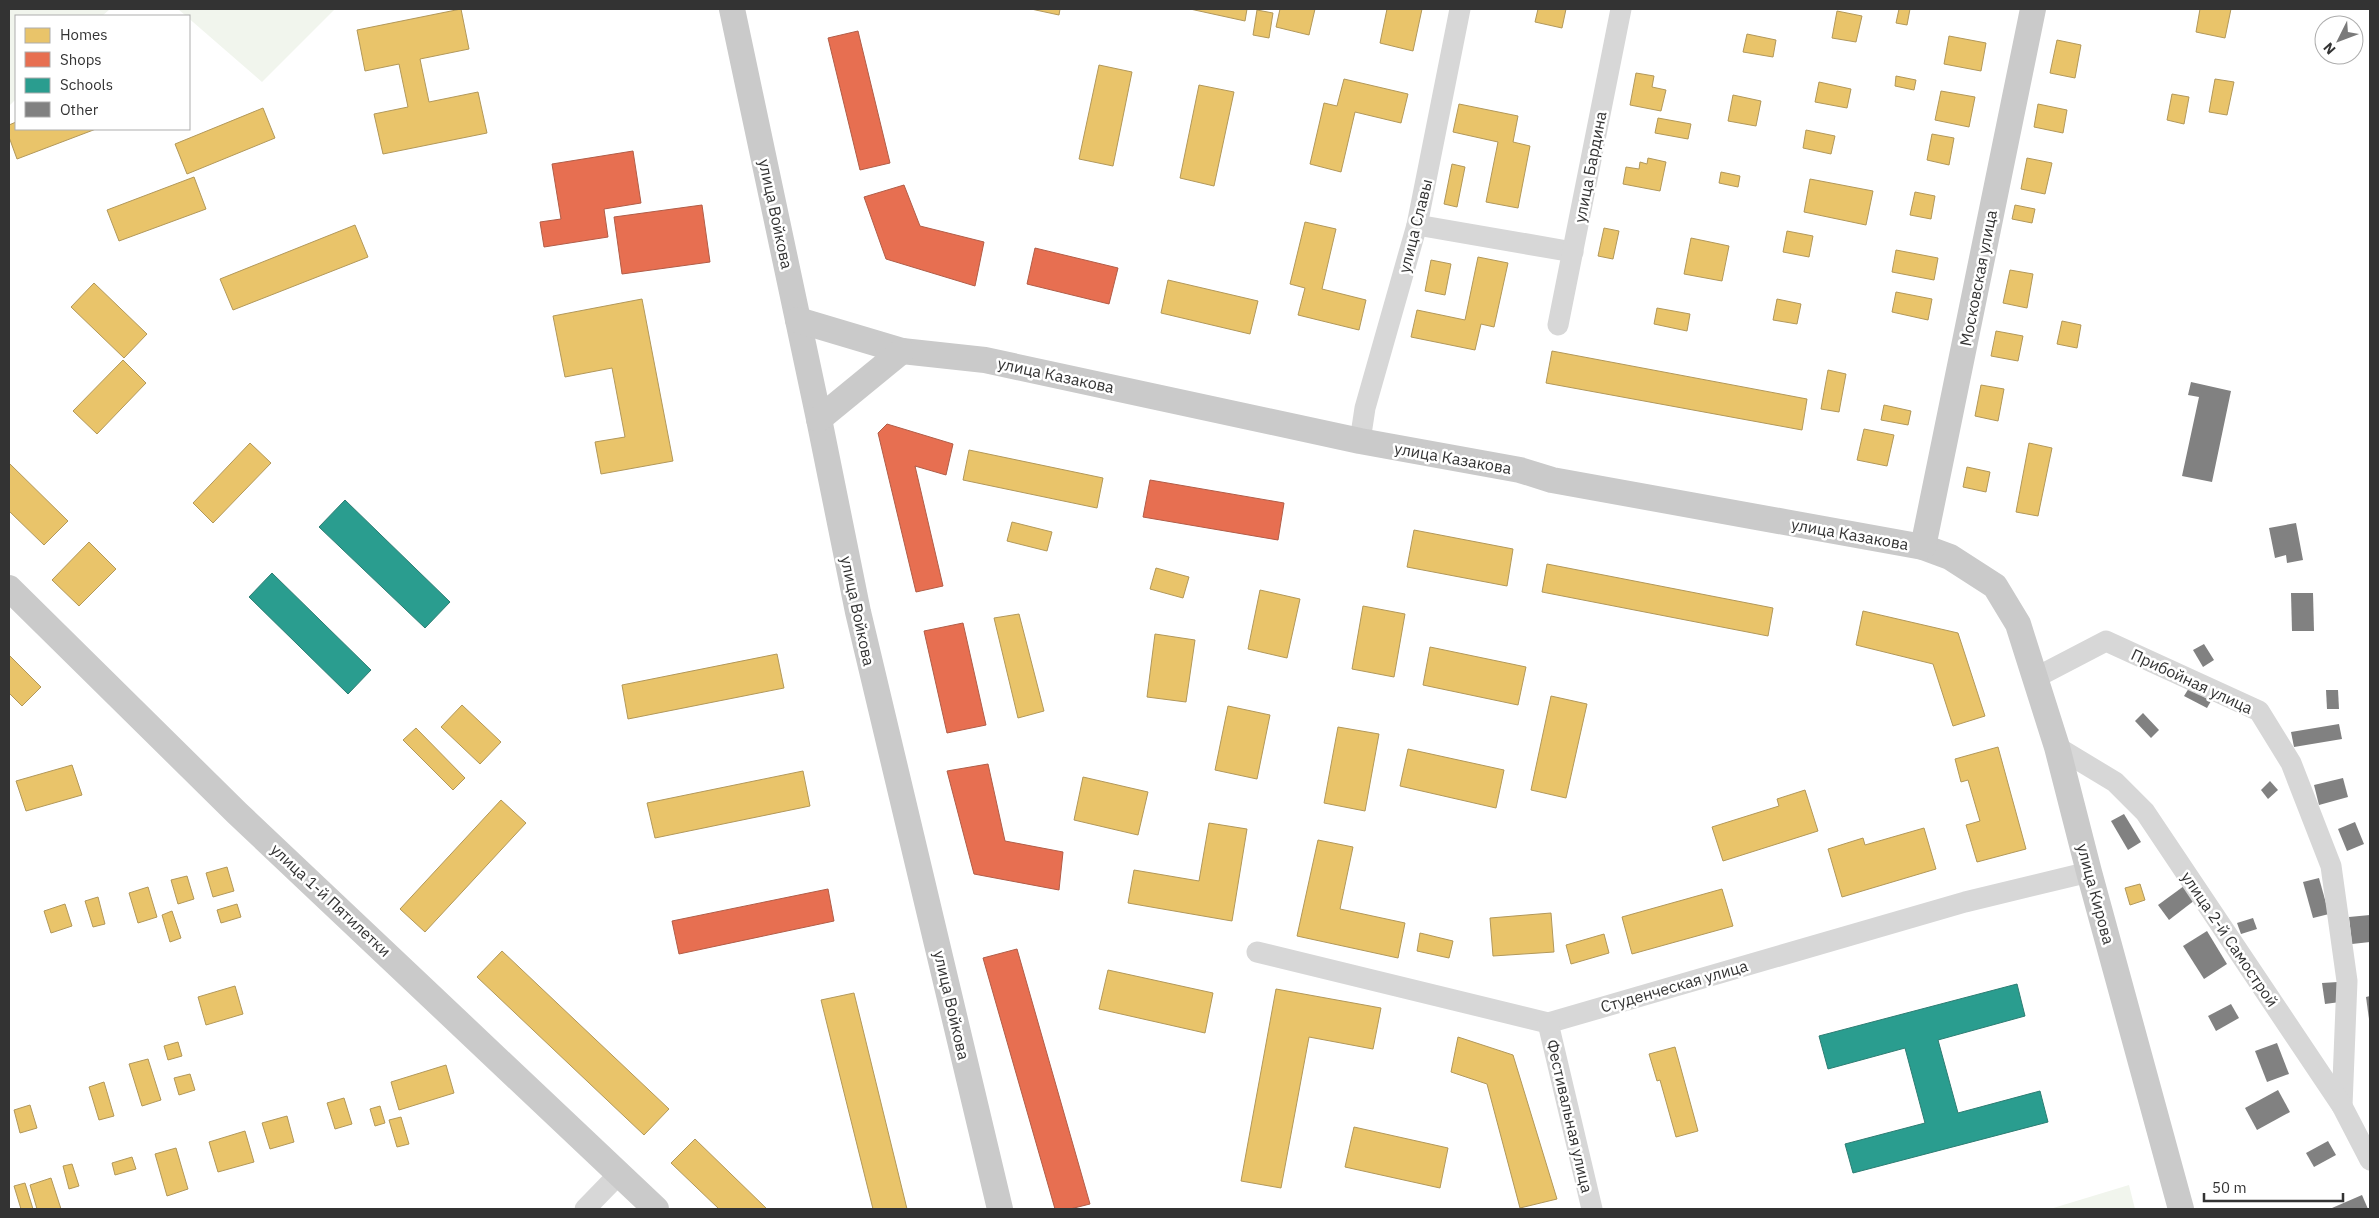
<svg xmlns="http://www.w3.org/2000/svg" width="2379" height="1218" font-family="'IBM Plex Sans',sans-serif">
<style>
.green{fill:#f1f5ed}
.homes{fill:#e9c46a;stroke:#b2985a}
.shops{fill:#e76f51;stroke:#b15d48}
.schools{fill:#2a9d8f;stroke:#2d7d73}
.building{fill:#818181}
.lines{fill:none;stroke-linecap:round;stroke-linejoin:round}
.minor{stroke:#d7d7d7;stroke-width:21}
.major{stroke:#cacaca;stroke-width:26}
.labels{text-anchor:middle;stroke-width:5;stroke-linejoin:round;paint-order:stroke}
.street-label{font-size:16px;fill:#333;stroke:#fff}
</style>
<rect width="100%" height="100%" fill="#fff"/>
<g class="green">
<path d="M9,9H110L102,16H16V99L9,106Z"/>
<path d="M178,9H335L262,82Z"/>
<path d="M2129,1185L2135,1209H2050Z"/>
</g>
<g class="homes">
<path d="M461,9L469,49L420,59L429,102L478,92L487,133L383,154L374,114L408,107L399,64L365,71L357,30Z"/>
<path d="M1031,9H1060L1059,15Z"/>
<path d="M1190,9H1247L1245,21Z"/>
<path d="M1280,9H1315L1309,35L1276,27Z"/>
<path d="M1387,9H1422L1413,51L1380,43Z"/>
<path d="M1538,9H1566L1562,28L1535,22Z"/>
<path d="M1899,9H1910L1907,25L1896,23Z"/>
<path d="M2200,9H2231L2225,38L2196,32Z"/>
<path d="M1257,10L1273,13L1269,38L1253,35Z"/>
<path d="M1837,11L1862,16L1856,42L1832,38Z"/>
<path d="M1747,34L1776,40L1773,57L1743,52Z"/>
<path d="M1949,36L1986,43L1981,71L1944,64Z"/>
<path d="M2057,40L2081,45L2075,78L2050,73Z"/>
<path d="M1099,65L1132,72L1113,166L1079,159Z"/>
<path d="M1636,73L1654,76L1652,87L1666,90L1661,111L1630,105Z"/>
<path d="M1896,76L1916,80L1914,90L1895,86Z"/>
<path d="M1344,79L1408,94L1401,123L1355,112L1341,172L1310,164L1324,103L1337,106Z"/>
<path d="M2215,79L2234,82L2227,115L2209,112Z"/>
<path d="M1819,82L1851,89L1847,108L1815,102Z"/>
<path d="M1199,85L1234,92L1214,186L1180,178Z"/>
<path d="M1941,91L1975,97L1969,127L1935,120Z"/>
<path d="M2172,94L2189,97L2184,124L2167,120Z"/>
<path d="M1733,95L1761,101L1756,126L1728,121Z"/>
<path d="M1459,104L1518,116L1513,142L1530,146L1518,208L1486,202L1498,142L1453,132Z"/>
<path d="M2038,104L2067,110L2063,133L2034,127Z"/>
<path d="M263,108L275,138L187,174L175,144Z"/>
<path d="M1658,118L1691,124L1688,139L1655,133Z"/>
<path d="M16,122V129H96L17,159L9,137V125Z"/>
<path d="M1806,130L1835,136L1831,154L1803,148Z"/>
<path d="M1932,134L1954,138L1949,165L1927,160Z"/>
<path d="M1648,158L1666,162L1660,191L1623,184L1626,167L1639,169L1640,162L1647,164Z"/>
<path d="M2027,158L2052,163L2045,194L2021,189Z"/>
<path d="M1452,164L1465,167L1457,207L1444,204Z"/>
<path d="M1721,172L1740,176L1738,187L1719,183Z"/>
<path d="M194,177L206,209L119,241L107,210Z"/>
<path d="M1810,179L1873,191L1866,225L1804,212Z"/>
<path d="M1915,192L1935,196L1931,219L1910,215Z"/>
<path d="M2015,205L2035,209L2032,223L2012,219Z"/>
<path d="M1305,222L1336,229L1322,289L1366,300L1359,330L1298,315L1305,288L1290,284Z"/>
<path d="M355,225L368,257L233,310L220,279Z"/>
<path d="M1604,228L1619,231L1613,259L1598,256Z"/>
<path d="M1787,231L1813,236L1809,257L1783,252Z"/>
<path d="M1691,238L1729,246L1722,281L1684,274Z"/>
<path d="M1896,250L1938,258L1934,280L1892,272Z"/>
<path d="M1478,257L1508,263L1494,327L1481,324L1475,350L1411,337L1417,310L1465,320Z"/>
<path d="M1431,260L1451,264L1445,295L1425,291Z"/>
<path d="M2010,270L2033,274L2027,308L2003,303Z"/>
<path d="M1168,280L1258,301L1250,334L1161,313Z"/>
<path d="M94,283L147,334L124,358L71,307Z"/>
<path d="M1896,292L1932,299L1928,320L1892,312Z"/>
<path d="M642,299L673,461L601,474L595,442L625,437L612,368L565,377L553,316Z"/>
<path d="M1777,299L1801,304L1797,324L1773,320Z"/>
<path d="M1657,308L1690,314L1687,331L1654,324Z"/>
<path d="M2062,321L2081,325L2077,348L2057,344Z"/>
<path d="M1996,331L2023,336L2018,361L1991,356Z"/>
<path d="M1552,351L1807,399L1802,430L1546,383Z"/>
<path d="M123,360L146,383L97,434L73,411Z"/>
<path d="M1828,370L1846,374L1839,412L1821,409Z"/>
<path d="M1981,385L2004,389L1998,421L1975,416Z"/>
<path d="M1884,405L1911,411L1908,425L1881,420Z"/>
<path d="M1864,429L1894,435L1887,466L1857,460Z"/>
<path d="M250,443L271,463L213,523L193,503Z"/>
<path d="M2029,443L2052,448L2038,516L2016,512Z"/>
<path d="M969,450L1103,478L1097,508L963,480Z"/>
<path d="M9,463L68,521L44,545L9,511Z"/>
<path d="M1967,467L1990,472L1986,492L1963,487Z"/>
<path d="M1012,522L1052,532L1047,551L1007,541Z"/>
<path d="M1414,530L1513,549L1507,586L1407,567Z"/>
<path d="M89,542L116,569L79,606L52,580Z"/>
<path d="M1547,564L1773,608L1768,636L1542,592Z"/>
<path d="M1156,568L1189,577L1183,598L1150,589Z"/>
<path d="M1260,590L1300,599L1287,658L1248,649Z"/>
<path d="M1363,606L1405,614L1394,677L1352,669Z"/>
<path d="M1863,611L1958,633L1985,716L1953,726L1933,664L1856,645Z"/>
<path d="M1019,614L1044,711L1018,718L994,618Z"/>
<path d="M1155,634L1195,640L1186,702L1147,697Z"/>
<path d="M1430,647L1526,667L1518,705L1423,685Z"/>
<path d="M777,654L784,688L628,719L622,685Z"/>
<path d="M9,655L41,687L22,706L9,693Z"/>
<path d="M1551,696L1587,704L1566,798L1531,790Z"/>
<path d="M462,705L501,742L480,764L441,727Z"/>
<path d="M1228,706L1270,715L1257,779L1215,770Z"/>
<path d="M1338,727L1379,734L1365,811L1324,803Z"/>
<path d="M416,728L465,778L453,790L403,740Z"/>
<path d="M1998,747L2026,849L1977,862L1966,825L1980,821L1968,780L1961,782L1955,759Z"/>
<path d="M1408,749L1504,770L1496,808L1400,786Z"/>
<path d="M72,765L82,795L26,811L16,781Z"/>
<path d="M803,771L810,806L655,838L647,803Z"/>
<path d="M1083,777L1148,792L1138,835L1074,820Z"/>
<path d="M1805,790L1818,831L1723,861L1712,827L1779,806L1777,799Z"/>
<path d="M501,800L526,823L425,932L400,909Z"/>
<path d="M1209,823L1247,829L1232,921L1128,903L1134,870L1199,881Z"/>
<path d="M1924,828L1936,869L1842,897L1828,849L1863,838L1865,845Z"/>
<path d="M1318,840L1353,847L1340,909L1405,923L1398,958L1297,936Z"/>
<path d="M227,867L234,891L213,897L206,873Z"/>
<path d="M187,876L194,899L178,904L171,880Z"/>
<path d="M2140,884L2145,900L2130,905L2125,888Z"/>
<path d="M148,887L157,917L138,923L129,893Z"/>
<path d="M1722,889L1733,926L1632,954L1622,917Z"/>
<path d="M98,897L105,924L93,927L85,901Z"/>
<path d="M65,904L72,926L51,933L44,911Z"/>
<path d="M237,904L241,917L221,923L217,910Z"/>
<path d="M172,911L181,938L170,942L162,915Z"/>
<path d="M1551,913L1554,952L1493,956L1490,918Z"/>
<path d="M1420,933L1453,941L1449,958L1417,951Z"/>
<path d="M1604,934L1609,953L1571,964L1566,945Z"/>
<path d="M502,951L669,1109L644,1135L477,977Z"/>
<path d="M1108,970L1213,993L1205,1033L1099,1009Z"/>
<path d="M235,986L243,1014L206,1025L198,997Z"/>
<path d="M1276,989L1381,1008L1373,1049L1309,1037L1281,1188L1241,1181Z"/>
<path d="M854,993L907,1209H873L821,1000Z"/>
<path d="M1458,1037L1513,1055L1557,1199L1520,1208L1487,1084L1451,1072Z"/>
<path d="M178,1042L182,1056L168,1060L164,1046Z"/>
<path d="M1675,1047L1698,1131L1676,1137L1660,1080L1657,1081L1649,1054Z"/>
<path d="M148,1059L161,1100L142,1106L129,1064Z"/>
<path d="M446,1065L454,1093L399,1110L391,1082Z"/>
<path d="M190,1074L195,1090L179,1095L174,1078Z"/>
<path d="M104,1082L114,1116L99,1120L89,1087Z"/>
<path d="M344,1098L352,1124L335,1129L327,1103Z"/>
<path d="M30,1105L37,1128L20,1133L14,1110Z"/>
<path d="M380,1106L385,1123L375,1126L370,1109Z"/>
<path d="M287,1116L294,1142L270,1149L262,1123Z"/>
<path d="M401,1117L409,1144L397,1147L389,1120Z"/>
<path d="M1354,1127L1448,1148L1440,1188L1345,1167Z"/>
<path d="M245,1131L254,1162L218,1172L209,1142Z"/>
<path d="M695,1139L767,1209H719L671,1163Z"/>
<path d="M176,1148L188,1189L167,1196L155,1154Z"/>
<path d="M132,1157L136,1169L115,1175L112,1163Z"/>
<path d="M72,1164L79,1186L69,1189L63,1166Z"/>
<path d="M51,1178L61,1209H37L30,1185Z"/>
<path d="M25,1183L33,1209H21L14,1186Z"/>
</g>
<g class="shops">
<path d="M858,31L890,163L860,170L828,38Z"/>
<path d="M633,151L641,203L604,209L608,237L544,247L540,222L561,219L552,164Z"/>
<path d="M904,185L920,226L984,242L975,286L886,259L864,197Z"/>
<path d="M702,205L710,262L622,274L614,217Z"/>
<path d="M1035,248L1118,268L1109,304L1027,284Z"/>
<path d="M887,424L953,444L946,475L915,466L943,586L916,592L878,433Z"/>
<path d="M1150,480L1284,503L1278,540L1143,517Z"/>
<path d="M963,623L986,725L947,733L924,631Z"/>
<path d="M988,764L1005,841L1063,852L1059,890L974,874L947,771Z"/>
<path d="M828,889L834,921L679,954L672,921Z"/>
<path d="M1017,949L1090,1204L1070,1209H1055L983,958Z"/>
</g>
<g class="schools">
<path d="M345,500L450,602L425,628L319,527Z"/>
<path d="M272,573L371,670L348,694L249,597Z"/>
<path d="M2017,984L2025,1016L1938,1040L1958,1113L2040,1091L2048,1122L1853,1173L1845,1144L1925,1123L1905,1048L1828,1069L1819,1036Z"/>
</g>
<g class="building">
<path d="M2191,382L2231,391L2212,482L2182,476L2199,397L2188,395Z"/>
<path d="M2296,523L2303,560L2287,563L2286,555L2275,558L2269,528Z"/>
<path d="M2291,593H2313L2314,631H2292Z"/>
<path d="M2204,644L2214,660L2203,667L2193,650Z"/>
<path d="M2189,688L2211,701L2207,708L2184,696Z"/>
<path d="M2326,690H2338L2339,709H2327Z"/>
<path d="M2143,713L2159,730L2151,738L2135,721Z"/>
<path d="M2339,724L2342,739L2294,747L2291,732Z"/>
<path d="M2343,778L2348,797L2319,805L2314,785Z"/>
<path d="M2270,781L2278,790L2268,799L2261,790Z"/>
<path d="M2124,814L2141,842L2128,850L2111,821Z"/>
<path d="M2355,822L2364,844L2347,851L2338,829Z"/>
<path d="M2319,878L2329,914L2313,918L2303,882Z"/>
<path d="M2184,886L2195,900L2169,920L2158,905Z"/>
<path d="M2370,915V942L2352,944L2349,917Z"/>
<path d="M2253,918L2257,929L2241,934L2237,923Z"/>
<path d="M2207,931L2227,964L2204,979L2183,946Z"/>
<path d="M2338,982L2340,1002L2325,1004L2322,983Z"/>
<path d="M2370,996V1019H2369L2366,997Z"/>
<path d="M2231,1004L2239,1018L2216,1031L2208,1016Z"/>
<path d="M2277,1043L2289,1074L2267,1082L2255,1051Z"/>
<path d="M2278,1090L2290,1112L2257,1130L2245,1108Z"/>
<path d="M2328,1141L2336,1155L2314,1167L2306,1153Z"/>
<path d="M2362,1195L2368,1209H2333L2332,1208Z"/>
</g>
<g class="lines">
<g class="minor">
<path d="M1417,225L1573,252"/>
<path d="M1558,325L1621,9"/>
<path d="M1360,441L1365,408L1417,225L1460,9"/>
<path d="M2035,678L2106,641L2259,711L2291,763L2331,866L2347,981L2342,1106"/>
<path d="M2057,747L2115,782L2145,812L2342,1106L2370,1160"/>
<path d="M1257,952L1548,1023L1965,902L2089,872"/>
<path d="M1548,1023L1592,1209"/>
<path d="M585,1209L620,1173"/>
</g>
<g class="major">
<path d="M732,9L819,419L858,612L1000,1209"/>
<path d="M798,320L902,351L985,360L1360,441L1520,470L1552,480L1923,547L1950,557L1995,586L2018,624L2057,747L2089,872L2181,1209"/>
<path d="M819,419L902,351"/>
<path d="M1923,547L2033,9"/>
<path d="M9,588L237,813L656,1209"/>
</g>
</g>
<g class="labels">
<g class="street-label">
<text transform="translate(1590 167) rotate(-79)" y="6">улица Бардина</text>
<text transform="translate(776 214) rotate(78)" y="6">улица Войкова</text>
<text transform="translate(1415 226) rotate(-76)" y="6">улица Славы</text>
<text transform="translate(1978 278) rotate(-79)" y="6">Московская улица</text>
<text transform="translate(1056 375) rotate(12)" y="6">улица Казакова</text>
<text transform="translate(1453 458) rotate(10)" y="6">улица Казакова</text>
<text transform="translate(1850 534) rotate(10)" y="6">улица Казакова</text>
<text transform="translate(858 611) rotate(78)" y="6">улица Войкова</text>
<text transform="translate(2192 681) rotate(25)" y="6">Прибойная улица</text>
<text transform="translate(2096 894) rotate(75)" y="6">улица Кирова</text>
<text transform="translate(331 900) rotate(43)" y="6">улица 1-й Пятилетки</text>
<text transform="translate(2230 939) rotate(56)" y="6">улица 2-й Самострой</text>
<text transform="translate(1674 986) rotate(-16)" y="6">Студенческая улица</text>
<text transform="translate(952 1005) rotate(77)" y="6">улица Войкова</text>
<text transform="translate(1570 1116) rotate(77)" y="6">Фестивальная улица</text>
</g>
</g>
<rect width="2379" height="1218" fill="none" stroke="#333333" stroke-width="20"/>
<rect x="15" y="15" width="175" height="115" fill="#ffffff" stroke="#adadad"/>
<rect x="25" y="28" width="25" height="15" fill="#e9c46a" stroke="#adadad"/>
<text x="60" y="40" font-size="15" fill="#333333">Homes</text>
<rect x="25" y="52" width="25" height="15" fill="#e76f51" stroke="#adadad"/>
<text x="60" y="65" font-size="15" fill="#333333">Shops</text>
<rect x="25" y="78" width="25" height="15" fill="#2a9d8f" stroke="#adadad"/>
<text x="60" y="90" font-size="15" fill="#333333">Schools</text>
<rect x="25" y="102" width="25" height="15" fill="#818181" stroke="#adadad"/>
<text x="60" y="115" font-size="15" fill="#333333">Other</text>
<g transform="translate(2339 40) rotate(228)"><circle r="24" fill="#ffffff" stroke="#adadad"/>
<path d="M0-4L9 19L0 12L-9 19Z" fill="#7a7a7a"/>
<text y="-8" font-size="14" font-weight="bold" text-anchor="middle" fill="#333333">N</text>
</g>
<path d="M2204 1193v8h139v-8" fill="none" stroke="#333333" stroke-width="2.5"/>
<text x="2212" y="1193" font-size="15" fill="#333333" stroke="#ffffff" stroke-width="4" paint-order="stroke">50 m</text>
</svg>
